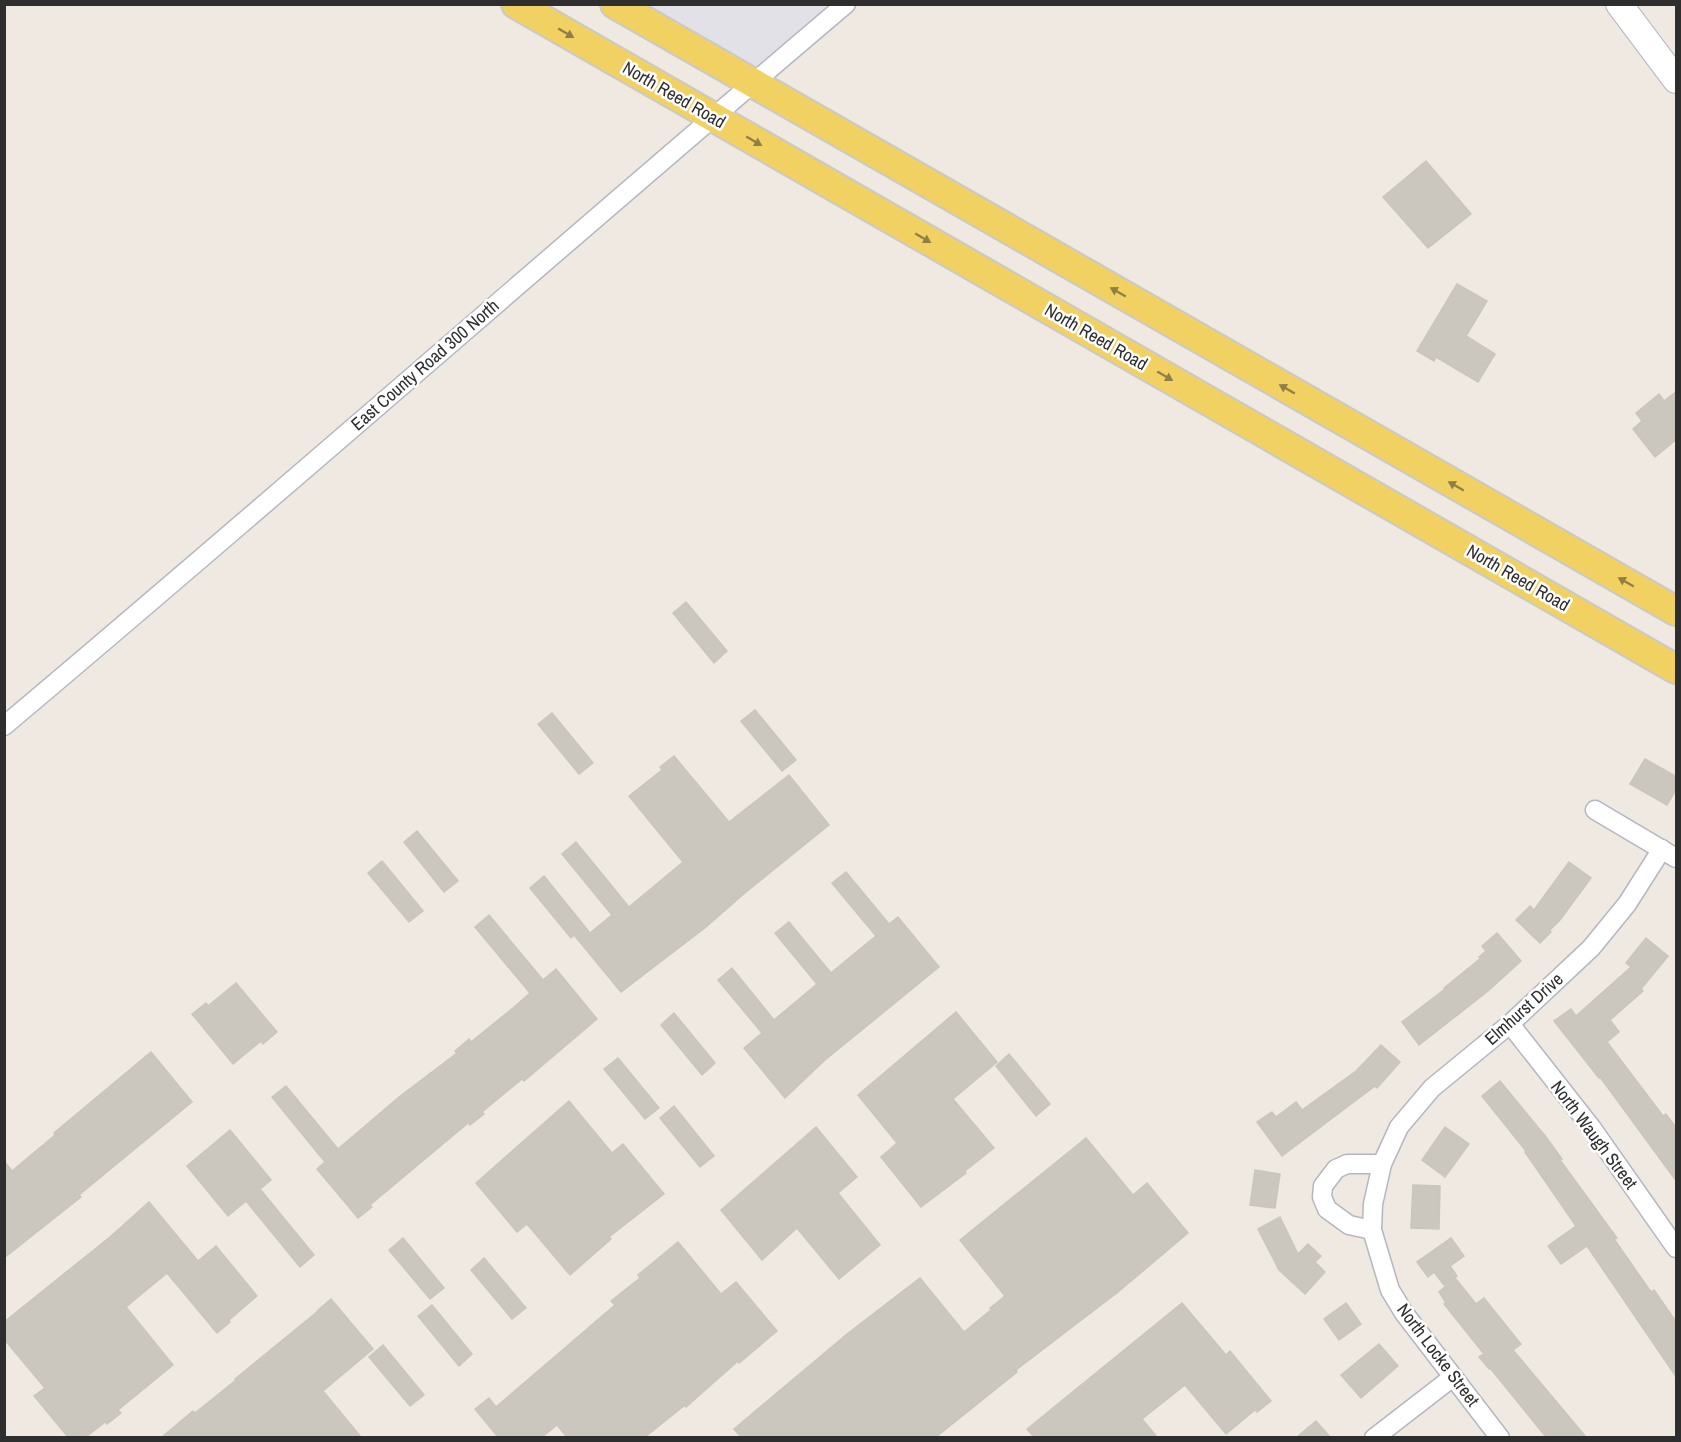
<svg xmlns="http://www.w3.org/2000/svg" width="1681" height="1442" font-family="'Archivo Narrow',sans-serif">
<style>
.industrial{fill:#e3e1e8}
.building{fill:#cbc7bf;stroke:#cbc5ba;stroke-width:1.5}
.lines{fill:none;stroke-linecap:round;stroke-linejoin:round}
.street-casing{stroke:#b4b7c1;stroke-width:21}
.secondary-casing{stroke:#b4b7c1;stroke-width:28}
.primary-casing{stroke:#c9c9c9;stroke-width:32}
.street{stroke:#fff;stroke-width:18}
.secondary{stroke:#fff;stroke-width:26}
.primary{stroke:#f2d163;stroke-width:28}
.oneway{fill:#908048}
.labels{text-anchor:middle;stroke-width:5;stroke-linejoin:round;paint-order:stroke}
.street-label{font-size:18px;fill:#2e2e2e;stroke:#fff}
</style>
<rect width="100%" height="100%" fill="#efe9e1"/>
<path class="industrial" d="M615,5H848L753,83Z"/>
<g class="building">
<path d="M1426,161L1471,214L1428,248L1383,197Z"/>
<path d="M1457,284L1487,301L1466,336L1495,354L1478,382L1436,357L1434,361L1417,351Z"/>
<path d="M1677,391V439L1655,457L1633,429L1642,421L1636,413L1659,394L1664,401Z"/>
<path d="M686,602L727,651L714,663L673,613Z"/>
<path d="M755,710L796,760L782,771L741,721Z"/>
<path d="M552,713L593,763L579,774L538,724Z"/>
<path d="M674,756L729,822L789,775L829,825L746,892L706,927L621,992L574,935L571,938L530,888L544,876L590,933L612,915L562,854L576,842L629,907L683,862L629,796L662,770L660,767Z"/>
<path d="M1645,759L1677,777V788L1667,805L1630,784Z"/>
<path d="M417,831L458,881L444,892L404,842Z"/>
<path d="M382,861L423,911L409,922L368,873Z"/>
<path d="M1569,862L1591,878L1560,920L1549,931L1551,932L1540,943L1516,920L1530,906L1534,910Z"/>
<path d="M846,872L889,924L898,917L939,967L825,1060L785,1098L744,1048L762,1033L718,980L732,968L774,1020L817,984L775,933L789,922L831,973L855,953L876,936L832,883Z"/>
<path d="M489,915L543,980L556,969L597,1019L524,1081L522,1079L482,1112L484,1114L470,1125L468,1123L370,1205L372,1207L358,1218L317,1169L325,1162L272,1097L286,1086L338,1149L399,1097L457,1053L455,1051L469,1039L471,1042L513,1008L530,993L475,927Z"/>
<path d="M1497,933L1521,961L1488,991L1419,1045L1402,1022L1445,989L1444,988L1481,958L1479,957L1486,951L1482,946Z"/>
<path d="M1646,938L1668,956L1641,989L1643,991L1610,1020L1619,1032L1607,1042L1663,1116L1666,1114L1677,1129V1182L1600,1077L1599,1078L1554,1021L1571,1009L1576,1016L1631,967L1626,963Z"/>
<path d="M236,983L277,1032L263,1044L261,1041L233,1064L192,1014L206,1003L208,1006Z"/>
<path d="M956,1012L997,1062L953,1099L994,1148L965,1171L966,1173L921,1207L881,1157L897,1143L858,1095Z"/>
<path d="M674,1013L715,1063L702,1075L661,1025Z"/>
<path d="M1381,1045L1400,1062L1377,1088L1375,1086L1282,1156L1257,1122L1272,1112L1276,1117L1296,1102L1302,1110L1356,1071Z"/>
<path d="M151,1052L192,1102L79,1195L81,1197L4,1258V1161L12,1171L55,1135L54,1133Z"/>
<path d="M1009,1054L1050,1104L1036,1116L996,1066Z"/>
<path d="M618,1058L659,1108L645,1119L604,1069Z"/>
<path d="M1500,1081L1546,1137L1562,1159L1560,1160L1617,1238L1614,1239L1651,1292L1654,1290L1677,1323V1378L1587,1246L1561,1264L1548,1246L1576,1226L1525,1152L1526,1151L1482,1096Z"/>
<path d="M569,1101L612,1153L623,1144L664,1194L609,1237L611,1239L570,1275L527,1224L517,1232L476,1183Z"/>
<path d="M674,1106L714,1156L700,1167L660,1118Z"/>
<path d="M816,1127L857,1177L838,1193L880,1245L839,1279L797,1228L762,1260L721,1210Z"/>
<path d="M1445,1127L1469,1144L1445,1177L1422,1160Z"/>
<path d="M230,1130L271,1180L260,1189L314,1255L300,1267L246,1201L228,1216L187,1166Z"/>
<path d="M1086,1138L1133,1195L1147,1183L1188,1233L1118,1292L1016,1370L1017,1372L936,1437H741L734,1429L847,1334L920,1278L964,1332L992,1309L990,1308L1005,1296L960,1240Z"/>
<path d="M1255,1170L1280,1174L1275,1208L1250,1205Z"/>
<path d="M1413,1185L1440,1186L1439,1229L1411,1228Z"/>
<path d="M149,1202L198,1261L216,1246L257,1296L229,1320L230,1322L217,1333L167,1273L126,1307L173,1365L118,1410L121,1413L107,1424L105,1422L86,1437H68L34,1396L45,1388L4,1339V1322L110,1237Z"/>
<path d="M1280,1217L1298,1254L1308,1244L1321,1256L1315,1262L1325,1272L1305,1294L1279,1270L1258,1229Z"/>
<path d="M403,1238L444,1288L430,1299L389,1250Z"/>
<path d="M1451,1238L1464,1256L1450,1266L1457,1276L1444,1285L1434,1272L1428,1277L1417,1262Z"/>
<path d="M678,1242L721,1294L736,1282L777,1331L739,1363L738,1361L686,1407L685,1405L645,1437H567L557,1425L542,1437H498L475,1409L489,1398L496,1407L615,1305L611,1301L640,1278L638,1275Z"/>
<path d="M484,1258L526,1308L512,1319L471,1270Z"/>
<path d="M1455,1278L1476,1304L1484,1298L1521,1344L1513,1350L1586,1437H1546L1490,1368L1489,1369L1479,1357L1484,1354L1444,1304L1446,1303L1439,1292Z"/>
<path d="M331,1299L373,1349L323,1391L361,1437H162L193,1411L195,1413L236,1380L235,1379L318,1311V1310Z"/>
<path d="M1182,1303L1226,1355L1230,1351L1271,1401L1257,1412L1255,1410L1226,1434L1185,1385L1142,1419L1157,1437H1034L1027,1429Z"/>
<path d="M1346,1303L1361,1324L1339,1340L1324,1319Z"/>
<path d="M432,1305L472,1354L459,1366L418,1316Z"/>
<path d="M1379,1344L1398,1366L1361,1398L1341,1375Z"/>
<path d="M383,1345L424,1395L410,1406L369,1357Z"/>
<path d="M1316,1421L1330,1437H1297Z"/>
</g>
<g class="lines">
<defs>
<g id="street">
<path d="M4,726C287,488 564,243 846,4"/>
<path d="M1595,810L1676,858"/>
<path d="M1510,1024L1591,1127L1676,1248"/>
<path d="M1372,1230L1349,1225L1327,1209L1322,1197L1323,1186L1336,1169L1347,1164H1382"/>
<path d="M1374,1438L1453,1377"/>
<path d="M1500,1438L1404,1313L1390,1290L1372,1230L1373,1204L1382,1164L1399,1127L1432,1088L1510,1024L1591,948L1627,904L1662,849"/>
</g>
<path id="secondary" d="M1619,4L1676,80"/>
<g id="primary">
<path d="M516,4L1676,669"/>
<path d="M615,4L1676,611"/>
</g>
</defs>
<use href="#street" class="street-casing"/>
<use href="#secondary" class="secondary-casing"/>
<use href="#primary" class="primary-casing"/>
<use href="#street" class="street"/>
<use href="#secondary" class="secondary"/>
<use href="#primary" class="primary"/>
</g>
<defs><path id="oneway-solid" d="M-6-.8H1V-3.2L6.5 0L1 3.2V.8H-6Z" transform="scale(1.5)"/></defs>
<g class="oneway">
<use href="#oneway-solid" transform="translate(566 33) rotate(30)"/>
<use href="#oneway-solid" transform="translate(754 141) rotate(30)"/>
<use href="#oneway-solid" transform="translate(923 238) rotate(30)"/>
<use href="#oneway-solid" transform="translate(1118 292) rotate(-150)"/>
<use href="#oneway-solid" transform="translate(1165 376) rotate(30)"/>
<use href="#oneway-solid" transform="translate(1287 389) rotate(-150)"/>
<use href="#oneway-solid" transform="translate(1456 486) rotate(-150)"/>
<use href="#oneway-solid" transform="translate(1626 582) rotate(-150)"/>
</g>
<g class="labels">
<g class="street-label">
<text transform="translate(674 95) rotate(30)" y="6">North Reed Road</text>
<text transform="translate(1096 337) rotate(30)" y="6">North Reed Road</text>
<text transform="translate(425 365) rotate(-41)" y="6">East County Road 300 North</text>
<text transform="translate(1518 578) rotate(30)" y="6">North Reed Road</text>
<text transform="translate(1524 1009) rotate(-42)" y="6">Elmhurst Drive</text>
<text transform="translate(1594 1135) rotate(53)" y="6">North Waugh Street</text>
<text transform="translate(1438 1355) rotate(53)" y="6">North Locke Street</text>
</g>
</g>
<rect width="1681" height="1442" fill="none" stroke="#2e2e2e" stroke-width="12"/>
</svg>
